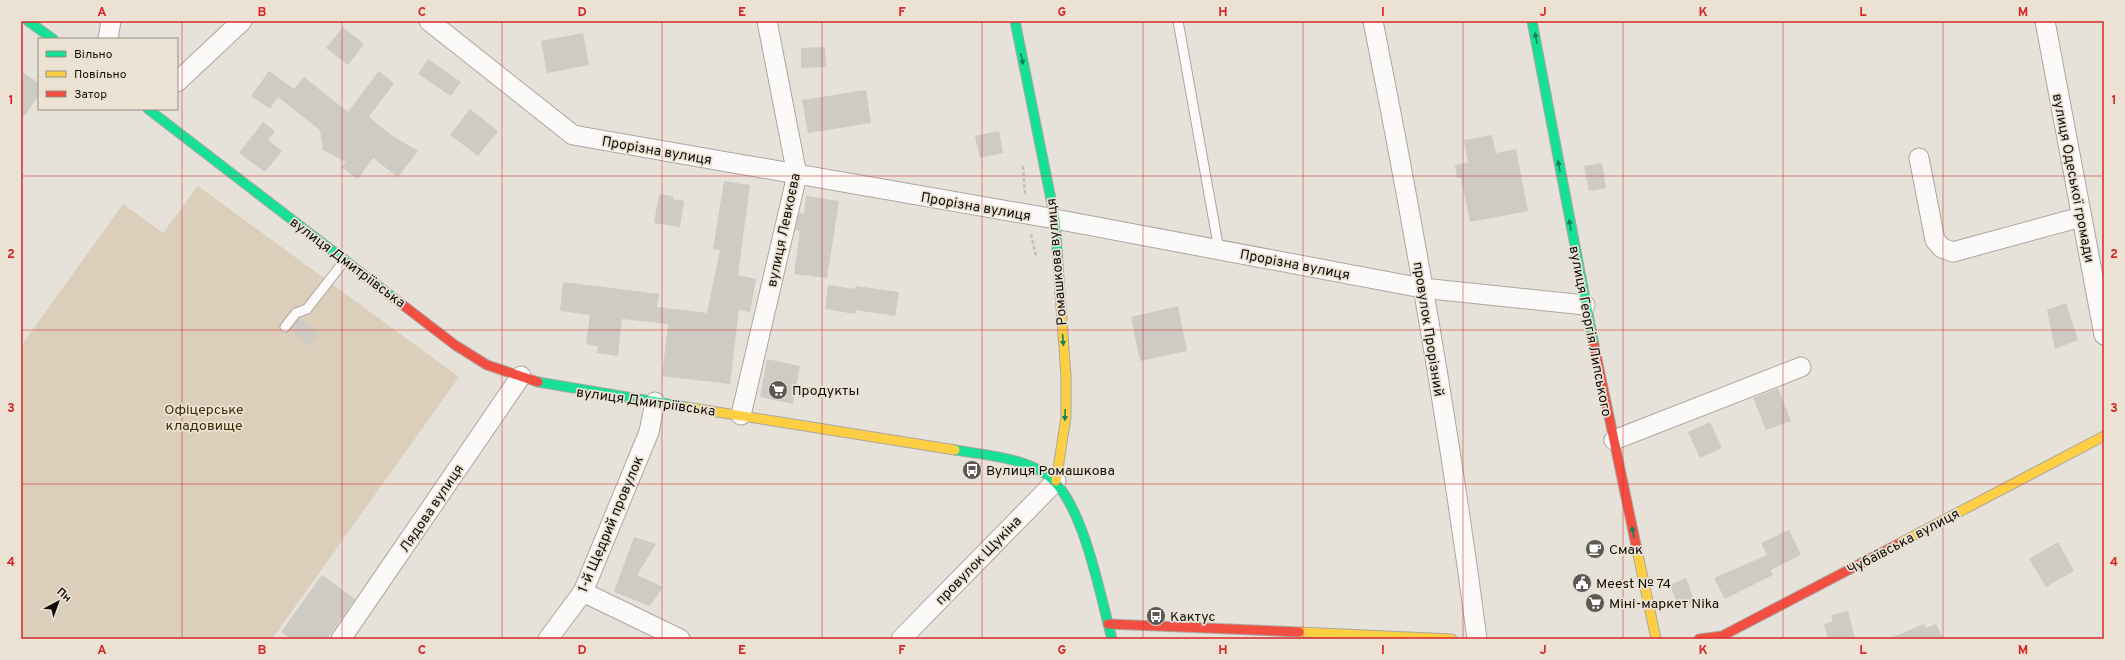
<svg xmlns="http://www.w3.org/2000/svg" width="2125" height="660" font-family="Overpass,sans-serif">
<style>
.green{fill:#dbceba}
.building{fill:#cecac4}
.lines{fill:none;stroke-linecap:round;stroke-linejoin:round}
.lane-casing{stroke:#aba7a1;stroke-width:11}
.street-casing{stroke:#aba7a1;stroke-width:21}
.fast-casing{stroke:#aba7a1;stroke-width:11}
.slow-casing{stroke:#aba7a1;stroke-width:11}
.jam-casing{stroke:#aba7a1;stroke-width:11}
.path{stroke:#c2c1be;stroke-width:2.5;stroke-dasharray:4 2;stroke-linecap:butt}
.lane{stroke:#fbfaf9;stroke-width:9}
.street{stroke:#fbfaf9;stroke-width:19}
.fast{stroke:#16e098;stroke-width:9}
.slow{stroke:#ffcf43;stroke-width:9}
.jam{stroke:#f24e42;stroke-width:9}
.oneway{fill:#148259}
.grid{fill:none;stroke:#d62828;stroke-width:1;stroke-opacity:0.55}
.labels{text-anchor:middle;stroke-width:3.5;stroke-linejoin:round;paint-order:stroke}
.street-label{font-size:14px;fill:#120f0b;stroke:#ebe2d4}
.poi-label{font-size:14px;fill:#120f0b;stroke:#ebe2d4;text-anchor:start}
.park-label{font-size:14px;fill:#412c02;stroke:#ebe2d4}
.neatline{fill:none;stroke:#d62828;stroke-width:1.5}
.grid-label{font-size:13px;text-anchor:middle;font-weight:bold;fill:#d62828}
</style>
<rect width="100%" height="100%" fill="#e6e1d9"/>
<path class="green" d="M198,186L459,377L272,639H21V346L123,204L163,233Z"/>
<g class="building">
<path d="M343,27L364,44L348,65L326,48Z"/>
<path d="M583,33L589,65L547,73L541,41Z"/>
<path d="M825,47L826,67L801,68V48Z"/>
<path d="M428,59L461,82L451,96L418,74Z"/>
<path d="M21,71L39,83V95L21,121Z"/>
<path d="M269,71L294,89L304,77L348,112L379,71L394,83L369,117L391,135L418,151L398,177L373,158L358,179L341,167L346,162L323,150L320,130L278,97L270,109L251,96Z"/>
<path d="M866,90L871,123L808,133L802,100Z"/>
<path d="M470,109L498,131L478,156L450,135Z"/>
<path d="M263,122L275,131L268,140L282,151L265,172L239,153Z"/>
<path d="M999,131L1003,153L980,158L975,136Z"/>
<path d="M1492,135L1496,153L1516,149L1528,211L1470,222L1461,178H1457L1455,165L1468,163L1464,140Z"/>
<path d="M1602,163L1606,188L1589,191L1584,166Z"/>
<path d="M724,181L750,185L738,275L756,279L750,312L739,310L730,384L662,376L668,324L622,319L618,356L597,353L598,346L586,344L590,315L560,311L563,282L659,294L657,307L707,313L720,250L713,249Z"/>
<path d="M659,194L673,196V199L684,201L680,227L654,223Z"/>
<path d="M806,196L839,201L827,278L794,274L800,231L795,230L799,213L804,214Z"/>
<path d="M828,285L855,289L856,286L899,292L895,316L856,310L855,314L825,309Z"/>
<path d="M2066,303L2078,340L2055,349L2047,310Z"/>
<path d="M1178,306L1187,351L1140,361L1131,317Z"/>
<path d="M300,318L320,334L310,346L290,330Z"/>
<path d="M767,359L800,366L793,404L760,397Z"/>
<path d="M1778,388L1791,421L1766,430L1753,398Z"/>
<path d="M1710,422L1722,448L1700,458L1688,432Z"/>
<path d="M1789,530L1801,555L1771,570L1773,575L1725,599L1714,578L1767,555L1761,543Z"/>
<path d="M634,537L656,544L637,575L663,587L650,606L614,592Z"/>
<path d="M2058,542L2074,571L2046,587L2029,559Z"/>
<path d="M322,575L355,599L327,639H291L281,632Z"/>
<path d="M1686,578L1695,602L1679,608L1670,585Z"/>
<path d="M1848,611L1855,639H1828L1824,624L1833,621L1831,615Z"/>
<path d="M1924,624L1926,628L1936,624L1943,639H1888Z"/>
</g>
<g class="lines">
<defs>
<g id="lane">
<path d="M1178,21L1219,250"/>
<path d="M285,327L296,313L307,309L345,260"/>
</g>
<g id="street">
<path d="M429,21L573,135L1055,219L1422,288L1585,305"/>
<path d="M1373,21C1414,226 1450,432 1477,639"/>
<path d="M2045,21L2104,335"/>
<path d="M108,39L111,21"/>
<path d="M177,82L242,21"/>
<path d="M1919,158L1935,240L1942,248L1953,252L2081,217"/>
<path d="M741,415L797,175L767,21"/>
<path d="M1614,440L1801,367"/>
<path d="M583,592L680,639"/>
<path d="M341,639L521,376"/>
<path d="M548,639L583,592L649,432L655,402"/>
<path d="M901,639L1056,481"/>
</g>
<g id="fast">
<path d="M28,21L53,39"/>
<path d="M1015,21L1055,219L1060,293"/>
<path d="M1532,21L1594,345"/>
<path d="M148,109L395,299"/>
<path d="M538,382L686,407"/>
<path d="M955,450C985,455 1018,457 1044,473C1083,496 1100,596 1112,639"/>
</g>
<g id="slow">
<path d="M686,407L955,450"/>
<path d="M1056,481L1066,417V376L1060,293"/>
<path d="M1900,543L2104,436"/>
<path d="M1636,545L1656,639"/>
<path d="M1299,632L1452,639"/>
</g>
<g id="jam">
<path d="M395,299L455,345L487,365L538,382"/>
<path d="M1594,345L1636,545"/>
<path d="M1108,624L1299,632"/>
<path d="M1699,639L1722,636L1900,543"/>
</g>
</defs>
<use href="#lane" class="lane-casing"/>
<use href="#street" class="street-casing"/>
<use href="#fast" class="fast-casing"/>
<use href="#slow" class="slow-casing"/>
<use href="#jam" class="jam-casing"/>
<g class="path">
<path d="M1023,166L1025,195"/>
<path d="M1031,234L1036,256"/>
</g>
<use href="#lane" class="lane"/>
<use href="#street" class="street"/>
<use href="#fast" class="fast"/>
<use href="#slow" class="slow"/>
<use href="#jam" class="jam"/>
</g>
<defs><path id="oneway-solid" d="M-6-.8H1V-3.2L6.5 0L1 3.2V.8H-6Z"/></defs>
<g class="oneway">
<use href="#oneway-solid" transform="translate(1536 38) rotate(-100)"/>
<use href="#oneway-solid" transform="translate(1022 59) rotate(78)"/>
<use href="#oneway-solid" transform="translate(1559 166) rotate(-100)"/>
<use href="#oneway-solid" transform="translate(1570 225) rotate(-100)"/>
<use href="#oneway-solid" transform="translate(1063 340) rotate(86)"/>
<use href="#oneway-solid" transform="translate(1065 415) rotate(93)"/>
<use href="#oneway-solid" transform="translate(1633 532) rotate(-102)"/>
</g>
<path class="grid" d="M182,21V639M342,21V639M502,21V639M662,21V639M822,21V639M982,21V639M1143,21V639M1303,21V639M1463,21V639M1623,21V639M1783,21V639M1943,21V639M21,176H2104M21,330H2104M21,484H2104"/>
<defs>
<symbol id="supermarket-disc" viewBox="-11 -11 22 22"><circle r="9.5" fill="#5c5853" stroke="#ebe2d4"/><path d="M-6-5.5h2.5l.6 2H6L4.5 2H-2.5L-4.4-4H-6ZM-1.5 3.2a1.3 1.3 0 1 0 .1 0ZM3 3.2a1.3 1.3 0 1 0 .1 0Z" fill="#fff"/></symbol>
<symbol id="bus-disc" viewBox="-11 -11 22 22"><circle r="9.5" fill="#5c5853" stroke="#ebe2d4"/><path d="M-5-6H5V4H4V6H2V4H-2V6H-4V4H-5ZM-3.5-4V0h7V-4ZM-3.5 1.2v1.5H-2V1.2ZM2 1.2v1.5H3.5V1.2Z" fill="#fff"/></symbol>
<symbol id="cafe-disc" viewBox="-11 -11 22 22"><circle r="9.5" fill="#5c5853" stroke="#ebe2d4"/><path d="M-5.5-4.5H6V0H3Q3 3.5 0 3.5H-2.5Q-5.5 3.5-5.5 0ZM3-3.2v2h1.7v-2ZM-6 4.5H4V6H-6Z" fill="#fff"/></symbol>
<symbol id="civic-disc" viewBox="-11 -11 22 22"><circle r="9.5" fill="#5c5853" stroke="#ebe2d4"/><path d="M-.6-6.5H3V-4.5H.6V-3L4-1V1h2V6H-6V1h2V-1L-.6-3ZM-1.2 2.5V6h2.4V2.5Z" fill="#fff"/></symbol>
</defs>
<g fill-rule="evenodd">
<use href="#supermarket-disc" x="767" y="379" width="22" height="22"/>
<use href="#bus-disc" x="961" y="459" width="22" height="22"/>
<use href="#cafe-disc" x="1584" y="538" width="22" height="22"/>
<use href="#civic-disc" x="1571" y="572" width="22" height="22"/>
<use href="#supermarket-disc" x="1584" y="592" width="22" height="22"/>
<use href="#bus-disc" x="1145" y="605" width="22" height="22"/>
</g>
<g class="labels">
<g class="street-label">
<text transform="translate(657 150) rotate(10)" y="5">Прорізна вулиця</text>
<text transform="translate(2074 178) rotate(79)" y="5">вулиця Одеської громади</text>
<text transform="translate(976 206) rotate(10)" y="5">Прорізна вулиця</text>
<text transform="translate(783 230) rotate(-78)" y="5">вулиця Левкоєва</text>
<text transform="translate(348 262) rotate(37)" y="5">вулиця Дмитріївська</text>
<text transform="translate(1056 262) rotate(-95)" y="5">Ромашкова вулиця</text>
<text transform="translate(1295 264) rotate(11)" y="5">Прорізна вулиця</text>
<text transform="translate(1429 329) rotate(81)" y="5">провулок Прорізний</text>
<text transform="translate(1591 331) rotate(79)" y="5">вулиця Георгія Липського</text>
<text transform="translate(646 401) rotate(8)" y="5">вулиця Дмитріївська</text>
<text transform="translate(431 508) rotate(-56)" y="5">Лядова вулиця</text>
<text transform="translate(610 524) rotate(-67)" y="5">1-й Щедрий провулок</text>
<text transform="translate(1903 541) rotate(-28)" y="5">Чубаївська вулиця</text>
<text transform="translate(978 560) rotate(-46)" y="5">провулок Щукіна</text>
</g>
<g class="poi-label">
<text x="792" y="395">Продукты</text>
<text x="986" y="475">Вулиця Ромашкова</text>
<text x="1609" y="554">Смак</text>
<text x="1596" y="588">Meest № 74</text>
<text x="1609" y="608">Міні-маркет Nika</text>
<text x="1170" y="621">Кактус</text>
</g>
<g class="park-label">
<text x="204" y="414">Офіцерське<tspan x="204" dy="16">кладовище</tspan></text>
</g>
</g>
<rect width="2125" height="660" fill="none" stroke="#ebe2d4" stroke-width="44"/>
<rect x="38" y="38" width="140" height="72" fill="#ebe2d4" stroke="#948e84"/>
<rect x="46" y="51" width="20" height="6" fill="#16e098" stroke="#948e84"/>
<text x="74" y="58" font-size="12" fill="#120f0b">Вільно</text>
<rect x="46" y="71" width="20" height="6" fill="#ffcf43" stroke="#948e84"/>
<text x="74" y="78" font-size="12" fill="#120f0b">Повільно</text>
<rect x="46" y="91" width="20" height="6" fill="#f24e42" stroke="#948e84"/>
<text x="74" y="98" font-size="12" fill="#120f0b">Затор</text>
<g transform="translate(58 602) rotate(41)" stroke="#ebe2d4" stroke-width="3" paint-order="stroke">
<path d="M0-3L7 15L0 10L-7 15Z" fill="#120f0b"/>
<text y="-6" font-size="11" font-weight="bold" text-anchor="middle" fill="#120f0b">Пн</text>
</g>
<rect x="22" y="22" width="2081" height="616" class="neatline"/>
<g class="grid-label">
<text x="102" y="16">A</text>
<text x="262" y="16">B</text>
<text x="422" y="16">C</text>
<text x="582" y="16">D</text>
<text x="742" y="16">E</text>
<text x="902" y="16">F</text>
<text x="1062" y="16">G</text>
<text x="1223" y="16">H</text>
<text x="1383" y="16">I</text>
<text x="1543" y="16">J</text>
<text x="1703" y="16">K</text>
<text x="1863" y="16">L</text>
<text x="2023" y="16">M</text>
<text x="11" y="104">1</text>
<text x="2114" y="104">1</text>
<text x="11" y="258">2</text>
<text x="2114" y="258">2</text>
<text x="11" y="412">3</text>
<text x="2114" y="412">3</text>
<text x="11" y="566">4</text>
<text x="2114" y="566">4</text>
<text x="102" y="654">A</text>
<text x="262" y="654">B</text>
<text x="422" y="654">C</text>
<text x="582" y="654">D</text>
<text x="742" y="654">E</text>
<text x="902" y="654">F</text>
<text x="1062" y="654">G</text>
<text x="1223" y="654">H</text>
<text x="1383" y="654">I</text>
<text x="1543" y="654">J</text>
<text x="1703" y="654">K</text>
<text x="1863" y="654">L</text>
<text x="2023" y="654">M</text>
</g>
</svg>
